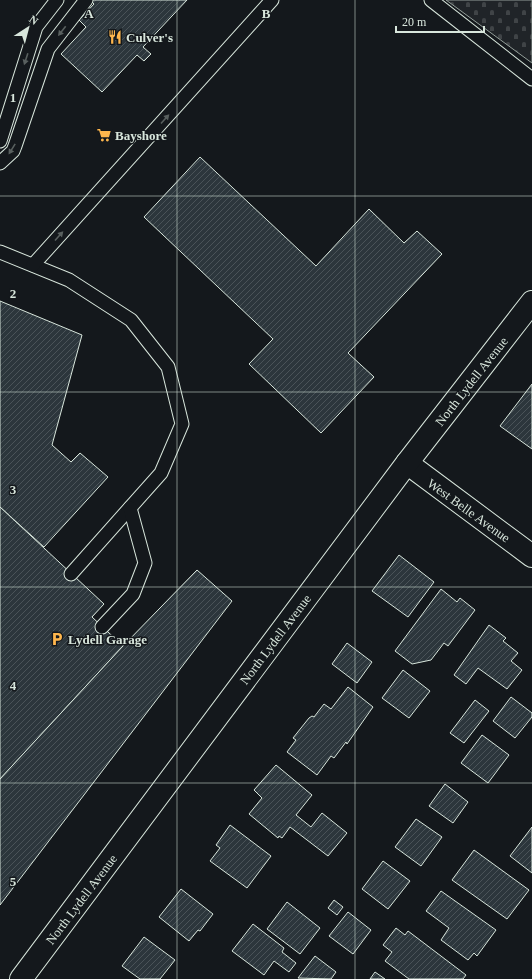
<svg xmlns="http://www.w3.org/2000/svg" width="532" height="979" font-family="'Times New Roman',serif">
<style>
.cemetery{fill:url(#cemetery-stones);stroke:#939e99}
.building{fill:url(#building-hatch);stroke:#d8e6dc}
.lines{fill:none;stroke-linecap:round;stroke-linejoin:round}
.service-casing{stroke:#d8e6dc;stroke-width:15}
.minor-casing{stroke:#d8e6dc;stroke-width:24}
.service{stroke:#14181c;stroke-width:13}
.minor{stroke:#14181c;stroke-width:22}
.oneway{fill:#59605f}
.grid{fill:none;stroke:#d8e6dc;stroke-width:1;stroke-opacity:0.55}
.labels{text-anchor:middle;stroke-width:3;stroke-linejoin:round;paint-order:stroke}
.poi-label{font-size:13px;font-weight:bold;fill:#d8e6dc;stroke:#14181c;text-anchor:start}
.street-label{font-size:13px;fill:#d8e6dc;stroke:#14181c}
.grid-label{font-size:13px;text-anchor:middle;font-weight:bold;fill:#d8e6dc;stroke:#14181c;stroke-width:3;stroke-linejoin:round;paint-order:stroke}
</style>
<defs>
<pattern id="cemetery-stones" width="16" height="16" patternUnits="userSpaceOnUse"><rect width="16" height="16" fill="#202428"/><path d="M2 7V4a2 2 0 0 1 4 0v3zM10 15v-3a2 2 0 0 1 4 0v3z" fill="#404447"/></pattern>
<pattern id="building-hatch" width="6" height="6" patternUnits="userSpaceOnUse"><rect width="6" height="6" fill="#2c363c"/><path d="M-1 1l2-2M0 6l6-6M5 7l2-2" fill="none" stroke="#4a5358"/></pattern>
</defs>
<rect width="100%" height="100%" fill="#14181c"/>
<path class="cemetery" d="M446,0H532V63Z"/>
<g class="building">
<path d="M90,0H187L143,47L151,54L144,61L137,55L102,92L61,54L86,27L79,20L94,4Z"/>
<path d="M200,157L316,266L369,209L404,243L417,231L442,254L348,353L374,377L321,433L249,364L273,339L144,217Z"/>
<path d="M0,301L82,335L52,445L71,462L80,453L108,477L44,547L0,507Z"/>
<path d="M532,384V449L500,426Z"/>
<path d="M0,507L104,604L92,617L123,646L0,779Z"/>
<path d="M399,555L434,582L408,617L372,591Z"/>
<path d="M197,570L232,601L0,905V779L123,646Z"/>
<path d="M441,589L457,602L460,598L475,610L448,646L444,643L431,660L412,664L395,651Z"/>
<path d="M489,625L506,638L503,641L518,653L511,661L522,670L507,689L478,668L466,684L454,675Z"/>
<path d="M347,643L372,662L357,683L332,664Z"/>
<path d="M403,670L430,691L409,718L382,698Z"/>
<path d="M348,687L373,707L347,744L346,742L334,758L331,756L317,775L287,752L296,740L293,738L309,718L312,716L314,717L324,704L331,709Z"/>
<path d="M511,697L532,713V717L515,738L493,721Z"/>
<path d="M475,700L489,711L464,743L450,733Z"/>
<path d="M482,735L509,755L488,783L461,763Z"/>
<path d="M276,765L312,795L296,815L311,827L322,813L347,833L328,856L290,827L282,838L279,836L278,838L249,814L262,798L254,790Z"/>
<path d="M445,784L468,802L453,823L429,806Z"/>
<path d="M416,819L442,837L421,866L395,847Z"/>
<path d="M230,825L271,856L247,888L210,861L220,848L216,845Z"/>
<path d="M532,827V873L510,856Z"/>
<path d="M474,850L529,890L507,919L452,880Z"/>
<path d="M383,861L410,881L388,909L362,889Z"/>
<path d="M181,889L213,914L200,931L198,930L189,941L159,917Z"/>
<path d="M441,891L496,930L477,956L474,953L468,960L441,940L449,928L426,911Z"/>
<path d="M334,900L343,907L337,915L328,908Z"/>
<path d="M287,902L320,928L300,954L267,929Z"/>
<path d="M348,912L371,930L353,954L329,936Z"/>
<path d="M253,924L284,948L282,952L296,963L289,972L274,961L264,975L232,951Z"/>
<path d="M396,928L405,935L408,931L466,975L463,979H409L385,961L392,952L383,945Z"/>
<path d="M144,937L175,960L160,979H140L122,966Z"/>
<path d="M315,956L336,972L331,979L298,978Z"/>
<path d="M375,972L385,979H370Z"/>
</g>
<g class="lines">
<defs>
<g id="service">
<path d="M431,0L532,79"/>
<path d="M0,141L36,27L57,0"/>
<path d="M0,163L13,151L15,146L48,49L86,0"/>
<path d="M0,252L69,280L131,320L168,367L182,424L161,473L71,574"/>
<path d="M33,265L272,0"/>
<path d="M102,627L133,594L145,563L130,508"/>
</g>
<g id="minor">
<path d="M407,463L532,556"/>
<path d="M21,979L407,463L532,302"/>
</g>
</defs>
<use href="#service" class="service-casing"/>
<use href="#minor" class="minor-casing"/>
<use href="#service" class="service"/>
<use href="#minor" class="minor"/>
</g>
<defs><path id="oneway-solid" d="M-6-.8H1V-3.2L6.5 0L1 3.2V.8H-6Z"/></defs>
<g class="oneway">
<use href="#oneway-solid" transform="translate(62 31) rotate(128)"/>
<use href="#oneway-solid" transform="translate(26 59) rotate(108)"/>
<use href="#oneway-solid" transform="translate(165 119) rotate(-48)"/>
<use href="#oneway-solid" transform="translate(12 149) rotate(122)"/>
<use href="#oneway-solid" transform="translate(59 236) rotate(-48)"/>
</g>
<path class="grid" d="M177,0V979M355,0V979M0,196H532M0,392H532M0,587H532M0,783H532"/>
<defs>
<symbol id="restaurant-bare" viewBox="-9 -9 18 18"><path d="M-5-6h1v4h1v-4h1v4h1v-4h1v5L-1.5 .5V6h-2V.5L-5-1ZM5-6V6H3V1.5H1.5Q1.5-4 5-6Z" fill="#ffb74d" stroke="#14181c" stroke-width="2.5" paint-order="stroke"/></symbol>
<symbol id="supermarket-bare" viewBox="-9 -9 18 18"><path d="M-6-5.5h2.5l.6 2H6L4.5 2H-2.5L-4.4-4H-6ZM-1.5 3.2a1.3 1.3 0 1 0 .1 0ZM3 3.2a1.3 1.3 0 1 0 .1 0Z" fill="#ffb74d" stroke="#14181c" stroke-width="2.5" paint-order="stroke"/></symbol>
<symbol id="parking-bare" viewBox="-9 -9 18 18"><path d="M-3.5-5.5H1a3.5 3.5 0 0 1 0 7H-1V5.5H-3.5ZM-1-3.4V-.6H.8a1.4 1.4 0 0 0 0-2.8Z" fill="#ffb74d" stroke="#14181c" stroke-width="2.5" paint-order="stroke"/></symbol>
</defs>
<g fill-rule="evenodd">
<use href="#restaurant-bare" x="105" y="27" width="20" height="20"/>
<use href="#supermarket-bare" x="94" y="125" width="20" height="20"/>
<use href="#parking-bare" x="47" y="629" width="20" height="20"/>
</g>
<g class="labels">
<g class="poi-label">
<text x="126" y="42">Culver's</text>
<text x="115" y="140">Bayshore</text>
<text x="68" y="644">Lydell Garage</text>
</g>
<g class="street-label">
<text transform="translate(471 381) rotate(-52)" y="5">North Lydell Avenue</text>
<text transform="translate(469 510) rotate(36)" y="5">West Belle Avenue</text>
<text transform="translate(275 639) rotate(-53)" y="5">North Lydell Avenue</text>
<text transform="translate(81 899) rotate(-53)" y="5">North Lydell Avenue</text>
</g>
</g>
<g class="grid-label">
<text x="89" y="18">A</text>
<text x="266" y="18">B</text>
<text x="13" y="102">1</text>
<text x="13" y="298">2</text>
<text x="13" y="494">3</text>
<text x="13" y="690">4</text>
<text x="13" y="886">5</text>
</g>
<g transform="translate(28 28) rotate(36)" stroke="#14181c" stroke-width="3" paint-order="stroke">
<path d="M0-3L7 15L0 10L-7 15Z" fill="#d8e6dc"/>
<text y="-6" font-size="11" font-weight="bold" text-anchor="middle" fill="#d8e6dc">N</text>
</g>
<path d="M396 26v6h88v-6" fill="none" stroke="#d8e6dc" stroke-width="2"/>
<text x="402" y="26" font-size="12" fill="#d8e6dc" stroke="#14181c" stroke-width="3" paint-order="stroke">20 m</text>
</svg>
